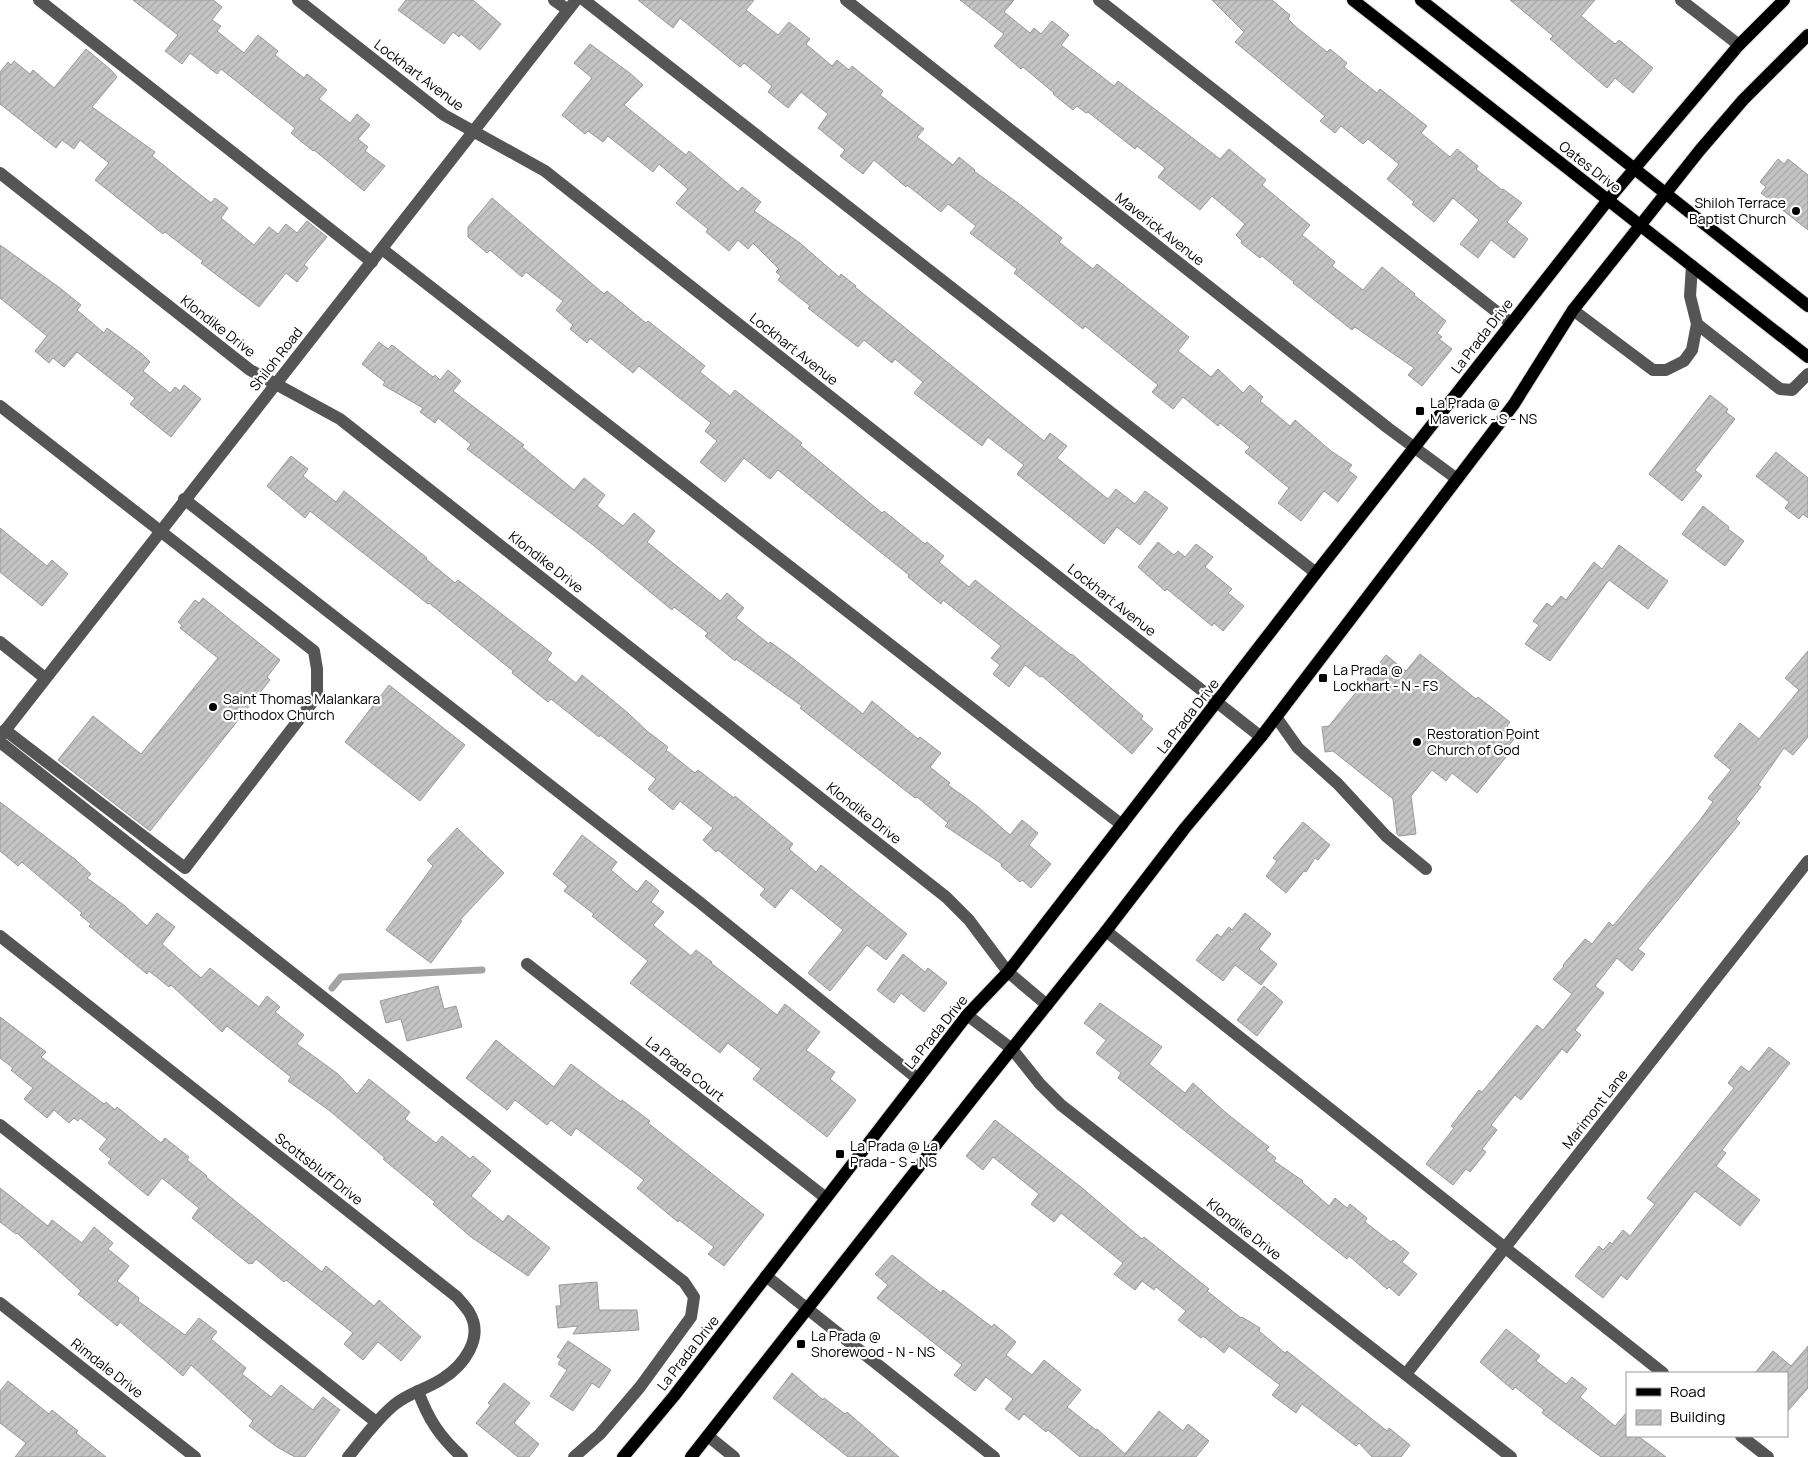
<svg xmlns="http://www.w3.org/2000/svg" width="1808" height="1457" font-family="Manrope,sans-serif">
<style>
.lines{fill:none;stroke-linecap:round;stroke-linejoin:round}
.stream{stroke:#a3a3a3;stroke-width:7}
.building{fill:url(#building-hatch);stroke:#999}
.major-casing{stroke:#dbdbdb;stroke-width:14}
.minor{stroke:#555;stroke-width:12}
.major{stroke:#000;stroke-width:12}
.poi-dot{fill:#000;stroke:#fff;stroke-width:2}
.labels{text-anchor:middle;stroke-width:4.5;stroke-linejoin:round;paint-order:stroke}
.street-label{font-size:14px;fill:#000;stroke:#fff}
.poi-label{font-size:14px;fill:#000;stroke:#fff;text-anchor:start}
</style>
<defs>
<pattern id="building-hatch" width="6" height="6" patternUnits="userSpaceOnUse" patternTransform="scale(1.25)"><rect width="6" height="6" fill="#c4c4c4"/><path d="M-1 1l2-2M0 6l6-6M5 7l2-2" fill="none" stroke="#a7a7a7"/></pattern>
</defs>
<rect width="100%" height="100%" fill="#fff"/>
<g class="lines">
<path class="stream" d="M332,988L341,977L482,970"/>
</g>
<g class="building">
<path d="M133,0H213L222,7L212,20L221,26L217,31L244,53L258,35L278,51L275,55L304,78L307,74L327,90L319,99L350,123L357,114L370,125L358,139L368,147L365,151L385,166L364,191L314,150L313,151L291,133L295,128L221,69L217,74L190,53L182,64L165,51L178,35Z"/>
<path d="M406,0H473L501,24L480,50L461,34L459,37L453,32L444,44L398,10Z"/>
<path d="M638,0H754L746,10L778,35L789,22L810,39L806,44L832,66L837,60L849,70L852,66L883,91L880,95L924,129L917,137L953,165L959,157L975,170L974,171L1022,206L1062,238L1059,242L1093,269L1097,264L1189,337L1178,351L1211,377L1218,369L1243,393L1250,385L1263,397L1260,401L1290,426L1295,420L1331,451L1352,465L1348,470L1357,477L1338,502L1324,491L1301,521L1278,503L1289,488L1245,452L1250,447L1220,423L1218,426L1183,397L1173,409L1152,392L1158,385L1085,326L1083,329L1014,273L1017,269L970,233L976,226L948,204L941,212L907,185L906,187L874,160L863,174L840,156L845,150L818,128L828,114L801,92L788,108L768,92L772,86L744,63L740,67L680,18L673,28Z"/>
<path d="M960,0H1014L1004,12L1030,33L1034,28L1041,34L1052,21L1069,35L1061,45L1114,86L1118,81L1220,159L1229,149L1266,180L1262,185L1310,225L1302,235L1335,262L1332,266L1363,290L1382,267L1415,294L1414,295L1446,321L1437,333L1442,337L1439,339L1452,349L1422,386L1408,375L1414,368L1355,327L1352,330L1293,283L1294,282L1262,256L1260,258L1241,243L1242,241L1236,235L1245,224L1212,196L1200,210L1158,177L1165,168L1137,146L1135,149L1088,112L1086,113L1077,106L1073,110L1053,94L1054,93L1023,67L1021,69L994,46L1004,34Z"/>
<path d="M1212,0H1272L1290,15L1288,19L1296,27L1327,52L1330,49L1347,63L1344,67L1377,93L1380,89L1427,126L1421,133L1450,157L1457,149L1478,166L1476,169L1502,190L1503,189L1522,203L1507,222L1528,239L1514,258L1491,240L1478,258L1460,244L1479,220L1453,198L1434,222L1412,204L1414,202L1387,179L1399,164L1368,139L1363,144L1341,126L1335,133L1320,121L1325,116L1235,42L1244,32Z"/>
<path d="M1510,0H1595L1581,16L1615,44L1619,40L1653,68L1633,93L1615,78L1607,88L1550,39L1553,36Z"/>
<path d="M590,44L631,74L643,85L624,105L686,155L689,151L738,192L742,187L761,202L754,211L800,243L839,277L841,274L856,286L855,287L1044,441L1050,433L1067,446L1057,458L1108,499L1116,489L1135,504L1145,491L1168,508L1140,545L1117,527L1104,544L1017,474L1024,465L988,437L982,446L914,393L923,382L895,359L892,363L864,340L858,347L808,308L810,306L778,280L781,276L776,272L779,269L753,243L748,249L738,240L729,251L706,232L708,229L676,203L688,189L659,164L653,172L608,136L603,142L588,131L585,134L562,115L592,78L574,63Z"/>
<path d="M86,49L111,70L117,77L92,107L155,152L152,156L211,203L215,198L228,208L221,218L254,245L269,227L278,234L286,224L297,233L307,221L327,237L304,265L308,268L297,282L286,273L259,307L201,263L203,261L165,232L163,234L95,180L109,163L80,140L74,149L62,140L56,148L0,104V72L8,62L11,65L14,61L30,74L33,70L54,88Z"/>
<path d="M1778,159L1784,164L1788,159L1808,175V230L1761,193L1766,187L1760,182Z"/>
<path d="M492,198L604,294L607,291L646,323L648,321L705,366L700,372L730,396L735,390L802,443L800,445L882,513L884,511L925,544L927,542L944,556L939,562L969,587L975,580L1071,655L1072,654L1143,716L1141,719L1153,729L1132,754L1042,676L1040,677L1025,665L1009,687L993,674L1000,665L991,658L1001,646L943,600L941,604L908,577L909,575L778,470L770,479L744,458L725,482L700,462L717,441L705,431L711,423L639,366L633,373L590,338L587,343L570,329L573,325L556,310L563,301L526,272L522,277L490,250L487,253L468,237V227Z"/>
<path d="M0,245L60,288L81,305L77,310L104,333L107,328L142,354L150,362L143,371L170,393L175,387L180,391L184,385L201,399L171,437L130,404L135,398L77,352L64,367L53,358L49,363L35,351L47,336L0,298Z"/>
<path d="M379,342L388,349L392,345L433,377L435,375L440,380L448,370L461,381L453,391L524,445L522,447L574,490L584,478L605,495L597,506L623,526L634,513L655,531L647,542L720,601L727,593L744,608L736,618L769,644L770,642L791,657L863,714L872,701L918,739L920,737L941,753L930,767L950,783L948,785L977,806L1010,835L1022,820L1038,833L1029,845L1051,864L1031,888L1022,880L1020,882L1001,866L1002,864L945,826L948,823L917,797L915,798L800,708L802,706L736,659L735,661L705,636L708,633L674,607L672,610L593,545L467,449L471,444L438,418L435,423L420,412L423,408L383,385L385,382L362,364Z"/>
<path d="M1710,395L1728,409L1726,412L1735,419L1695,470L1702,476L1682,501L1649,474Z"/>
<path d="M1776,452L1808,478V518L1803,514L1799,519L1785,508L1789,502L1756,476Z"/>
<path d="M291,456L308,469L303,476L336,502L344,491L427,558L426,559L455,583L458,580L552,653L547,660L576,683L582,675L628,713L647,731L668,747L666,750L695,773L698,770L734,798L735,796L793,844L789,849L816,872L821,865L907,934L886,960L867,945L830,991L808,973L843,930L791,888L775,908L760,895L765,889L718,850L716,852L703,840L713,828L680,801L673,810L648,789L656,779L600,735L599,737L551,699L548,702L512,673L513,671L429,603L428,604L310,511L305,518L267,486Z"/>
<path d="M1703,506L1729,527L1728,529L1744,541L1725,566L1682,534Z"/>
<path d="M0,528L47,566L52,560L68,574L42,606L0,572Z"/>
<path d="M1158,542L1174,555L1178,551L1185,557L1196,544L1213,557L1205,567L1232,589L1228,593L1244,606L1223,631L1214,623L1212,626L1167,589L1165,591L1138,567Z"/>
<path d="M1619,545L1668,581L1648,609L1609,580L1550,661L1525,644L1539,625L1533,621L1547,603L1552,607L1561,596L1566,600L1594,562L1602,569Z"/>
<path d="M203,598L280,660L267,677L270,680L150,831L58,760L93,716L141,754L218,658L180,628L182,625L178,622L195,600L199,603Z"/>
<path d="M1808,651V737L1793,755L1784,748L1758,785L1761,787L1736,819L1740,823L1638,949L1645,954L1632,971L1617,958L1595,986L1604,993L1575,1030L1581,1035L1567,1053L1562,1049L1521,1100L1515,1095L1491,1125L1497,1130L1482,1149L1486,1152L1470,1172L1466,1169L1453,1185L1426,1164L1454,1128L1451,1126L1479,1090L1482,1092L1537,1025L1543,1030L1572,994L1553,979L1564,966L1563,965L1585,939L1592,944L1609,922L1613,926L1700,820L1713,802L1708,798L1731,770L1714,756L1740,723L1759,739L1799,690L1785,678Z"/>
<path d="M1420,654L1476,699L1478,697L1510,722L1507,726L1518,734L1502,754L1506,757L1477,793L1452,773L1446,781L1432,770L1411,796L1416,834L1399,836L1397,834L1393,799L1333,751L1325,752L1322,727L1329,726L1386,655L1406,671Z"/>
<path d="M389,685L465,745L420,801L345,742Z"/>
<path d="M0,802L76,860L91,874L87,878L125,906L147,926L157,913L175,927L162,944L201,978L210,968L259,1007L267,996L280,1007L275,1012L304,1035L297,1044L338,1074L357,1094L369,1079L410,1112L405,1119L436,1143L442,1136L470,1159L473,1156L491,1171L471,1196L503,1222L508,1215L550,1248L528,1276L471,1237L433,1204L435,1202L383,1159L385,1158L330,1111L288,1081L291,1077L227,1026L222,1032L171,985L169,987L149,971L147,974L89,926L91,924L80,915L82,913L22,862L18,866L0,851Z"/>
<path d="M1303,822L1330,845L1318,860L1315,858L1306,872L1304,871L1286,893L1266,876L1277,861L1273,858Z"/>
<path d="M457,828L504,873L460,920L462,921L431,963L386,930L433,866L427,860Z"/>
<path d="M582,835L617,862L611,870L637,892L646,880L659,891L651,902L664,912L653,925L691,956L696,950L712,962L711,963L777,1015L785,1004L820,1032L806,1050L835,1072L830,1079L856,1100L827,1137L753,1079L761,1069L728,1043L720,1053L630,983L648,961L592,916L594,914L564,891L568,886L553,874Z"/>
<path d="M1245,913L1271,934L1259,949L1277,964L1261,985L1235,965L1223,981L1196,960L1217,934L1221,937L1229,927L1232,930Z"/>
<path d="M903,954L925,972L928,968L947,983L924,1012L901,993L894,1003L877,990Z"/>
<path d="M438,986L444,1009L456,1006L462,1027L407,1041L401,1019L386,1023L380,1001Z"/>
<path d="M1264,986L1283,1002L1257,1036L1237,1020Z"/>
<path d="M1100,1003L1162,1047L1149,1064L1185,1093L1193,1083L1225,1112L1269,1147L1266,1150L1276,1158L1274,1161L1303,1181L1302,1182L1329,1206L1335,1198L1347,1208L1350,1204L1367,1218L1365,1222L1391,1242L1393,1240L1409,1253L1402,1262L1417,1274L1399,1296L1389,1287L1387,1289L1349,1256L1347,1259L1118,1078L1121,1073L1096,1053L1106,1040L1084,1023Z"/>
<path d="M0,1017L46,1052L41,1057L104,1104L106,1102L115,1110L117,1107L161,1143L165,1138L189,1157L187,1160L207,1176L206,1177L322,1272L326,1266L374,1306L379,1300L421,1337L401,1361L378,1342L363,1360L344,1344L353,1333L286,1280L284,1282L256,1259L252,1264L251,1263L249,1264L192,1218L199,1208L162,1178L148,1196L108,1163L111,1159L99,1149L107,1139L80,1118L78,1121L74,1118L69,1123L54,1110L47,1118L24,1099L33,1088L11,1070L13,1068L0,1058Z"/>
<path d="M496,1040L554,1087L571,1064L621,1102L622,1100L650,1121L648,1123L764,1215L724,1266L708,1254L714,1247L679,1220L678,1222L637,1188L644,1180L576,1128L571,1136L551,1120L547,1125L515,1100L507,1110L466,1078Z"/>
<path d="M1769,1047L1790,1063L1722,1150L1726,1153L1716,1166L1760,1200L1740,1226L1695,1191L1627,1280L1621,1275L1603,1298L1575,1276L1599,1246L1603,1250L1610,1242L1612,1244L1623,1230L1630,1236L1655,1204L1647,1198L1734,1088L1728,1083L1741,1066L1749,1072Z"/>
<path d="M995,1120L1081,1187L1142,1239L1144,1237L1209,1289L1207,1291L1241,1318L1242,1317L1260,1328L1259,1331L1285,1353L1287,1351L1387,1431L1389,1428L1410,1445L1401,1457H1372L1359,1443L1356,1446L1302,1404L1296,1413L1272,1395L1280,1385L1229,1346L1224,1353L1203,1336L1201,1338L1178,1320L1186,1311L1156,1287L1154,1290L1142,1281L1135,1290L1114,1274L1123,1263L1061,1213L1054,1222L1031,1204L1039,1194L993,1157L983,1170L966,1156Z"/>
<path d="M0,1188L48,1226L52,1220L82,1243L94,1227L113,1243L108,1249L129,1266L117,1281L139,1298L138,1301L185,1335L199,1318L217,1332L211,1339L246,1368L242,1374L271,1397L281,1385L313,1410L323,1397L340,1410L305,1457H295L277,1447L249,1426L253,1421L191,1365L183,1376L120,1322L117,1326L78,1294L81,1291L17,1233L16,1234L0,1222Z"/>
<path d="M892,1255L941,1293L943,1290L992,1327L994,1324L1016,1342L1006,1355L1032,1375L1044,1360L1081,1390L1067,1407L1096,1430L1097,1429L1125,1454L1159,1411L1183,1431L1188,1424L1209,1441L1196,1457H1080L1048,1430L1046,1432L1024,1414L1019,1420L1005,1409L1013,1399L986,1377L975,1391L954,1375L962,1365L877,1298L888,1285L875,1274Z"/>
<path d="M597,1282L599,1310H637L639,1330L573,1334L578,1326L558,1328L556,1306H561L559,1285Z"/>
<path d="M1506,1329L1540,1356L1536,1361L1566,1384L1572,1377L1587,1389L1580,1397L1615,1426L1627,1412V1436H1638L1666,1457H1601L1542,1413L1544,1410L1515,1387L1513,1390L1480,1362Z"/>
<path d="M568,1341L611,1370L599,1388L592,1383L573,1411L550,1396L567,1370L558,1364L561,1359L557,1357Z"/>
<path d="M1808,1346V1388L1787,1412V1373H1755L1773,1351L1791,1366Z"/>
<path d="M792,1373L823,1400L824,1398L845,1414L847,1412L899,1457H848L773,1398Z"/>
<path d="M8,1381L49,1414L52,1410L78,1431L76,1433L106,1457H15L26,1443L0,1423V1391Z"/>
<path d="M504,1383L530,1403L514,1423L539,1444L529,1457H518L476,1423L491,1405L488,1403Z"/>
</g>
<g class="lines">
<defs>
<g id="major">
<path d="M1353,0L1808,357"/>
<path d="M1421,0L1808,306"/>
<path d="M623,1457L674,1396L967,1015L1008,972L1316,573L1608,200L1739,45L1784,0"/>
<path d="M691,1457L983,1085L1106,931L1185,828L1261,737L1514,404L1573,310L1700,150L1743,100L1808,35"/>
</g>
</defs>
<use href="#major" class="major-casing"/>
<g class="minor">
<path d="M39,0L372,262"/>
<path d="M298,0L444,115L545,171L1261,737"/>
<path d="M554,0L568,10"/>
<path d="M584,0L1316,573"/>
<path d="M846,0L1388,428L1457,479"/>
<path d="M1099,0L1511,323"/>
<path d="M1681,0L1739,45"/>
<path d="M0,173L250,370L340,419L946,897L969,920L1008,972L1047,1005"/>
<path d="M382,249L1122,825"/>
<path d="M1573,310L1653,370H1666L1684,361L1692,350L1697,324L1690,296L1692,266"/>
<path d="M1697,324L1780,389L1792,390L1808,374"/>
<path d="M0,406L314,651L317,669V696L185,868L5,730"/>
<path d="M184,499L698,901L918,1079"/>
<path d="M0,642L45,678"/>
<path d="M1276,717L1298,748L1338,784L1386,836L1426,869"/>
<path d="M0,737L576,0"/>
<path d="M0,742L684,1282L694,1297L691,1317L640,1387L600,1434L574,1457"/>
<path d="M1106,931L1663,1373"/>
<path d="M0,936L457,1297C461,1302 466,1307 469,1312C485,1338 463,1366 442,1379C427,1389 408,1393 394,1405C376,1420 363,1439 348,1457"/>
<path d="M527,964L826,1198"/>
<path d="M967,1015L1012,1049L1040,1084L1061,1105L1511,1457"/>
<path d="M0,1125L376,1422"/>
<path d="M766,1276L994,1457"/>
<path d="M0,1303L195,1457"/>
<path d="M1406,1374L1808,861"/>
<path d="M418,1391C428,1419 440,1437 462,1457"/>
<path d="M708,1436L734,1457"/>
<path d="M1741,1436L1768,1457"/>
</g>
<use href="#major" class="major"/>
</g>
<g class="poi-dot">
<circle cx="1796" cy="211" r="5"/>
<rect x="1415" y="406" width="10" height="10" rx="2.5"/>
<rect x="1318" y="673" width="10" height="10" rx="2.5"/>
<circle cx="213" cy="707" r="5"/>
<circle cx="1417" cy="742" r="5"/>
<rect x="835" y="1149" width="10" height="10" rx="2.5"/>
<rect x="796" y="1339" width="10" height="10" rx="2.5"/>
</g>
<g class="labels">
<g class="street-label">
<text transform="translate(419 75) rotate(37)" y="5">Lockhart Avenue</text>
<text transform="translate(1590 167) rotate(38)" y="5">Oates Drive</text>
<text transform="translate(1160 229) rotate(38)" y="5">Maverick Avenue</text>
<text transform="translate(218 326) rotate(38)" y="5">Klondike Drive</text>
<text transform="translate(1482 336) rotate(-52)" y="5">La Prada Drive</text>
<text transform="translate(794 349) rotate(38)" y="5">Lockhart Avenue</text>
<text transform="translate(276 359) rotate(-52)" y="5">Shiloh Road</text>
<text transform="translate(546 562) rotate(38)" y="5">Klondike Drive</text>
<text transform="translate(1112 600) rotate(38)" y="5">Lockhart Avenue</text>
<text transform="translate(1188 716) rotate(-52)" y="5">La Prada Drive</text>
<text transform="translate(864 813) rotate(38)" y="5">Klondike Drive</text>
<text transform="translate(936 1032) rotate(-51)" y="5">La Prada Drive</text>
<text transform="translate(685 1069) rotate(38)" y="5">La Prada Court</text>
<text transform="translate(1595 1109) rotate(-52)" y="5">Marimont Lane</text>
<text transform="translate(319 1169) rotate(38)" y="5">Scottsbluff Drive</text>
<text transform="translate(1244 1229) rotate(38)" y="5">Klondike Drive</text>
<text transform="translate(688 1353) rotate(-52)" y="5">La Prada Drive</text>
<text transform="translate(107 1368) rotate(38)" y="5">Rimdale Drive</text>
</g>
<g class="poi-label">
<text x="1786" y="208" text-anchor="end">Shiloh Terrace<tspan x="1786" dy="16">Baptist Church</tspan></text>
<text x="1430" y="408">La Prada @<tspan x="1430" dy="16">Maverick - S - NS</tspan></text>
<text x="1333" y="675">La Prada @<tspan x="1333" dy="16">Lockhart - N - FS</tspan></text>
<text x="223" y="704">Saint Thomas Malankara<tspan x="223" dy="16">Orthodox Church</tspan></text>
<text x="1427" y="739">Restoration Point<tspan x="1427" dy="16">Church of God</tspan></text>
<text x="850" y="1151">La Prada @ La<tspan x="850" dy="16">Prada - S - NS</tspan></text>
<text x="811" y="1341">La Prada @<tspan x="811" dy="16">Shorewood - N - NS</tspan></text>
</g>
</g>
<rect x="1626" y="1372" width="162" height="65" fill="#ffffff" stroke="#999999"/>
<rect x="1636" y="1388" width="25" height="8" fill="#000000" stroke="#999999"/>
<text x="1670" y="1397" font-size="15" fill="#000000">Road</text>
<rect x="1636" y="1410" width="25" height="15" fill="url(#building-hatch)" stroke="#999999"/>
<text x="1670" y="1422" font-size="15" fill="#000000">Building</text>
</svg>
